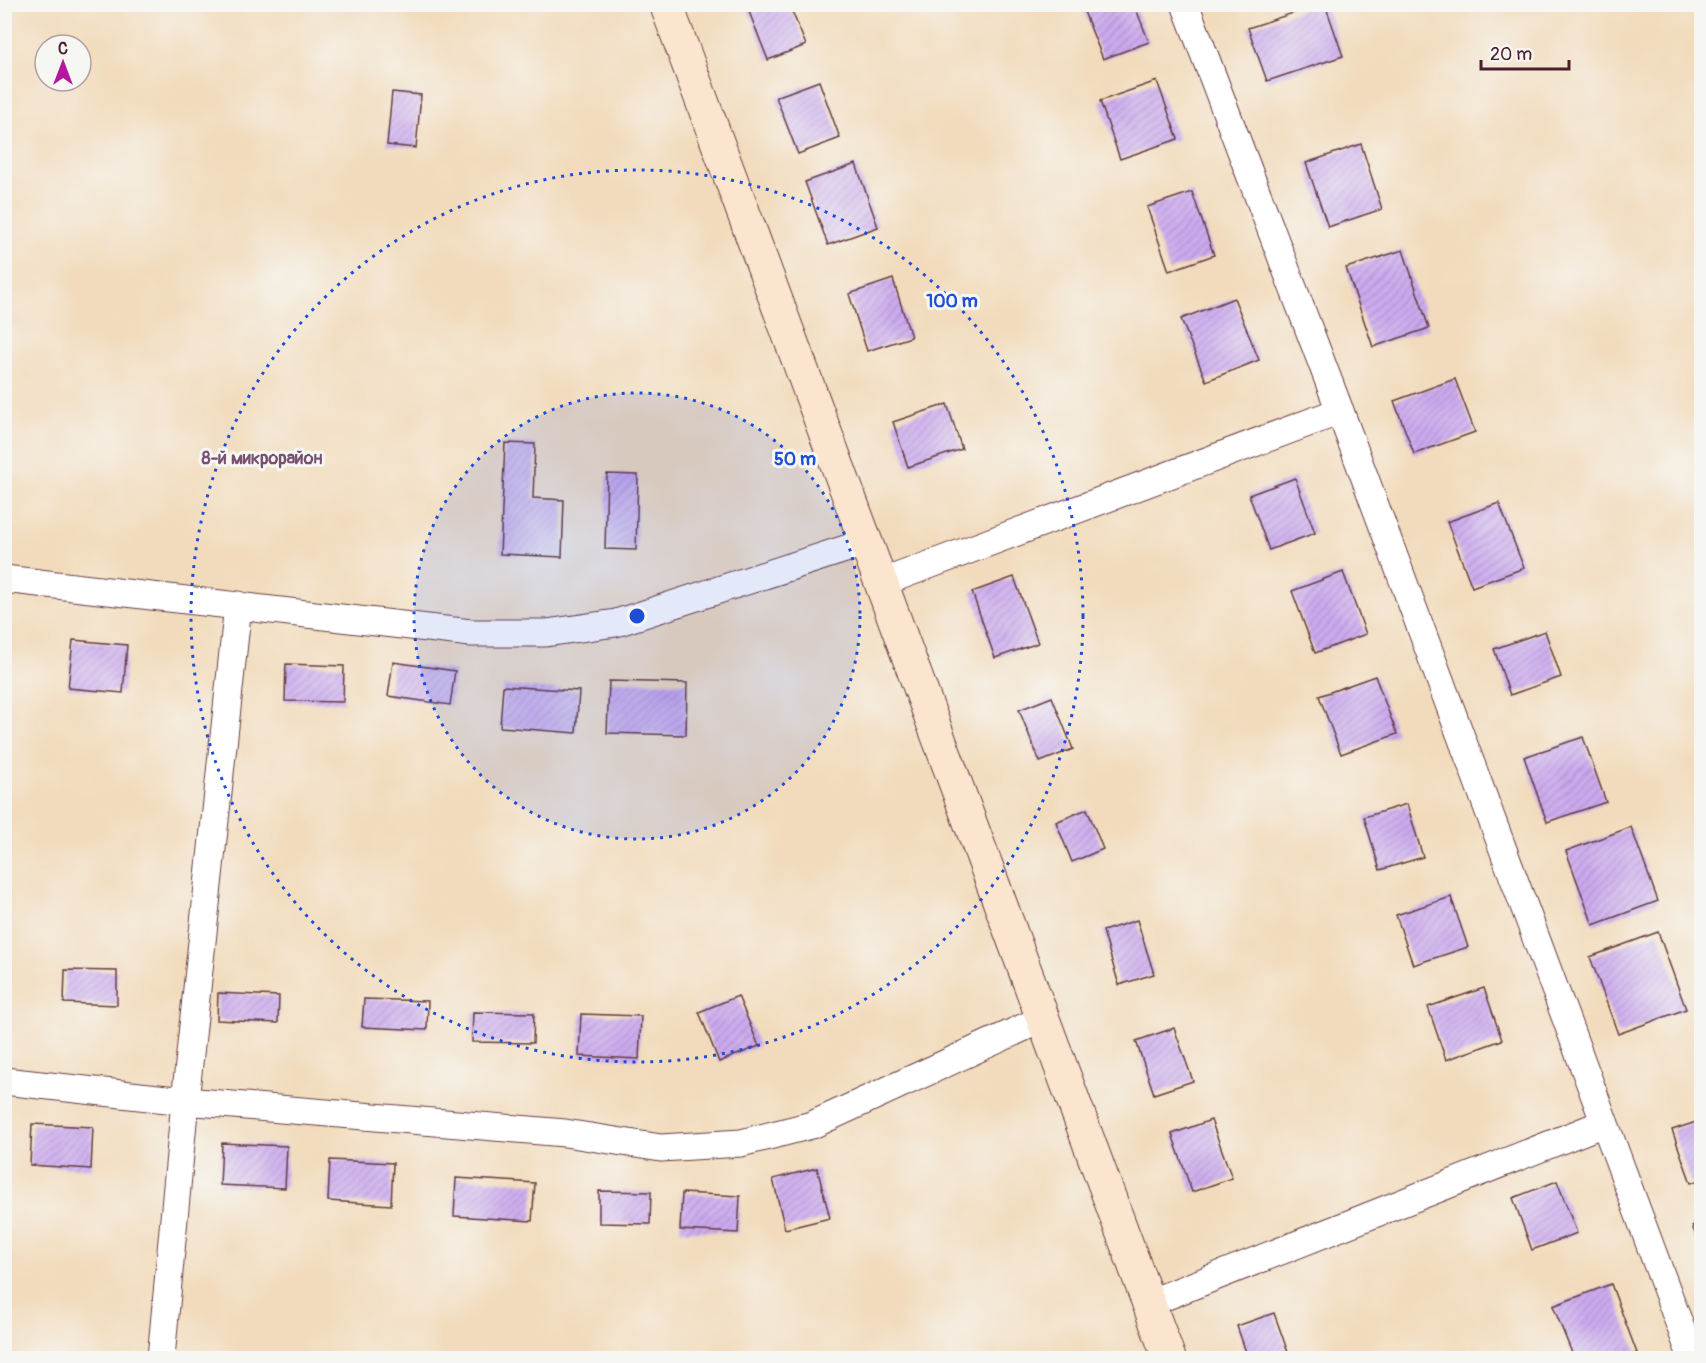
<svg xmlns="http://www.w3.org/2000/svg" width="1706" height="1363" font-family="Pangolin,sans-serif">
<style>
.building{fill:url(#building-hatch)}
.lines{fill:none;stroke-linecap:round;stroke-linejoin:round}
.street-casing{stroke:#633b41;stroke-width:29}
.secondary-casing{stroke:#633b41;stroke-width:35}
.street{stroke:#fff;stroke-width:27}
.secondary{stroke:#fce5cf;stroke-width:33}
.ring{fill:none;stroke:#1d4ed8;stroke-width:3;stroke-dasharray:3 6}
.labels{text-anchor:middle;stroke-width:6;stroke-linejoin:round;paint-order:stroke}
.neighbourhood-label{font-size:18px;font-weight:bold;fill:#785070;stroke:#f6f6f2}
.centre{fill:#1d4ed8;stroke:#f6f6f2;stroke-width:3}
.ring-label{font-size:18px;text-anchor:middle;font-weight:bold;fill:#1d4ed8;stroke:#f6f6f2;stroke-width:6;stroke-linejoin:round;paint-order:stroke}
</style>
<defs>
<pattern id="building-hatch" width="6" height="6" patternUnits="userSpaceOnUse" patternTransform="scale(1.5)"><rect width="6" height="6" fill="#ccacf0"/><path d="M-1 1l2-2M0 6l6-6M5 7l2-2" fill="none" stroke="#a88bc3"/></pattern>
</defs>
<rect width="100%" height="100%" fill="#f6f6f2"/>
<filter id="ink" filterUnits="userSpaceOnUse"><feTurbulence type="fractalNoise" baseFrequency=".0167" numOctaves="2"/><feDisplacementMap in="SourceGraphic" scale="12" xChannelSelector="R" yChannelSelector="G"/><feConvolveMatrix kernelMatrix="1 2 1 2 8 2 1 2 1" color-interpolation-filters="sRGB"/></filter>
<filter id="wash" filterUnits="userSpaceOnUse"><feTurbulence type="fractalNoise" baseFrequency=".008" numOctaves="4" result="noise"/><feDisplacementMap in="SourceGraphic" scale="24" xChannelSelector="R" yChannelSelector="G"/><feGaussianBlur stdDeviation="1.35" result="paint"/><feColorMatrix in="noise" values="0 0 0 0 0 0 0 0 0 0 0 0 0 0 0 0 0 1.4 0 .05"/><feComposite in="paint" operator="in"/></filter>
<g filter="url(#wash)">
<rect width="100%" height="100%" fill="#f2dbbc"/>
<g id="blocks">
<g class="building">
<path d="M746,4H789L806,45L768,60Z"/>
<path d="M1081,4H1134L1149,42L1103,59Z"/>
<path d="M1320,4H1325L1343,56L1267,81L1248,28Z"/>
<path d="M819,81L840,138L798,154L776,97Z"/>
<path d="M1157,81L1178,139L1120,159L1100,101Z"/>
<path d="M392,92L421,95L416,148L387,145Z"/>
<path d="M1361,144L1382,209L1328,227L1306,163Z"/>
<path d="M856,164L878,227L828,245L805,182Z"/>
<path d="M1192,192L1214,255L1169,271L1147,207Z"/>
<path d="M1403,250L1429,328L1373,347L1346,268Z"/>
<path d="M893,279L911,337L867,351L849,294Z"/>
<path d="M1234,298L1259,360L1206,381L1181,319Z"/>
<path d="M1455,379L1475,432L1414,454L1394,401Z"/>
<path d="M947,404L962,449L908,467L893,422Z"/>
<path d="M505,443L535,444L533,498L564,500L562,557L500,554Z"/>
<path d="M607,474L638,475L636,550L605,549Z"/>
<path d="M1295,478L1315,533L1269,550L1249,495Z"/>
<path d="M1499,503L1524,568L1472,587L1447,522Z"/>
<path d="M1343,572L1366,634L1315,653L1292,591Z"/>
<path d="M1014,577L1038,643L995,658L972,592Z"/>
<path d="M1545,631L1561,677L1510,695L1494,649Z"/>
<path d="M73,640L127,645L123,693L68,688Z"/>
<path d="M393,662L455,671L450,705L388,696Z"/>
<path d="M286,664L344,666L343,702L285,701Z"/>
<path d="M1375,676L1397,734L1341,754L1319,696Z"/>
<path d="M609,681L687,683L686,735L607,733Z"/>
<path d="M503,686L579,691L576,733L500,727Z"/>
<path d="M1052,697L1073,749L1040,762L1019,710Z"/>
<path d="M1583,737L1606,802L1547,822L1524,757Z"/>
<path d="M1407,804L1423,857L1380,870L1364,817Z"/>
<path d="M1087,809L1103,849L1072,862L1056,822Z"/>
<path d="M1631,827L1658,901L1593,925L1566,851Z"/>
<path d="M1451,897L1468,947L1413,965L1396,915Z"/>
<path d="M1137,920L1154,974L1119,985L1103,931Z"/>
<path d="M1658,932L1686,1009L1618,1034L1590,957Z"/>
<path d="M65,970L117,971V1005L64,1003Z"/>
<path d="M1484,988L1502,1040L1446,1060L1428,1007Z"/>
<path d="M218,993L279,996L278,1023L217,1020Z"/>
<path d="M738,996L759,1046L719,1062L699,1012Z"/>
<path d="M364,999L428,1001L427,1030L362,1027Z"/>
<path d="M473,1012L534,1013L533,1043L472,1042Z"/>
<path d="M581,1014L641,1016L639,1059L579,1056Z"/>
<path d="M1174,1028L1193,1081L1154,1094L1136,1041Z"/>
<path d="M1211,1120L1232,1178L1192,1192L1172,1134Z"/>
<path d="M1702,1120V1179L1691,1183L1672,1130Z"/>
<path d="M32,1124L93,1127L91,1169L30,1165Z"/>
<path d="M222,1143L287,1146L285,1188L220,1185Z"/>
<path d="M330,1160L393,1163L391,1205L328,1201Z"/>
<path d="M817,1168L830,1218L785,1229L773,1179Z"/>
<path d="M456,1178L535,1183L532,1221L454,1216Z"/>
<path d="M1557,1181L1577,1233L1532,1250L1513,1198Z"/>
<path d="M599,1191L651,1192L650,1224L599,1223Z"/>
<path d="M682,1193L740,1196L738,1233L680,1230Z"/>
<path d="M1702,1222V1248H1701L1692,1226Z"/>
<path d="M1611,1284L1637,1353L1623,1358H1574L1553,1306Z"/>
<path d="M1274,1313L1290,1358H1248L1237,1326Z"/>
</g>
</g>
</g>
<g filter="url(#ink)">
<use href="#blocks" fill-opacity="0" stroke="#633b41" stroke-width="1.5"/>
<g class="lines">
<defs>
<g id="street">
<path d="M1185,4L1340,411L1692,1358"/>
<path d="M4,579L471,633H546L616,623L864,543"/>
<path d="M881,583L1340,411"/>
<path d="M4,1081L185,1101L565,1133L661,1148L741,1143L812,1125L1042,1019"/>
<path d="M1149,1303L1604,1123"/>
<path d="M161,1358L185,1101L238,605"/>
</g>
<path id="secondary" d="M666,4L1169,1358"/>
</defs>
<use href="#street" class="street-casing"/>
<use href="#secondary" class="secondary-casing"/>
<use href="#street" class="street"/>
<use href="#secondary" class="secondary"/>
</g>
</g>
<circle cx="637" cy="616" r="223" fill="#1d4ed8" fill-opacity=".12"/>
<g class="ring">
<circle cx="637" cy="616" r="223"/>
<circle cx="637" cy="616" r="446"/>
</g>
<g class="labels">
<g class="neighbourhood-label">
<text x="262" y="464">8-й микрорайон</text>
</g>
</g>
<circle cx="637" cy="616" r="9" class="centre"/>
<g class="ring-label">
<text x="952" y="307">100 m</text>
<text x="795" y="465">50 m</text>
</g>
<rect width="1706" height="1363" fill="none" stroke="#f6f6f2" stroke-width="24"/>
<g transform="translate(63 63)"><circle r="28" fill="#f6f6f2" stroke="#b1a0a2" stroke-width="1.5"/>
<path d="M0-4.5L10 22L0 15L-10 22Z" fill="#b5179e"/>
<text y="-9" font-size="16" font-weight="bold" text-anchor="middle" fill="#4a1f2b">С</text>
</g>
<path d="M1481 60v9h88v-9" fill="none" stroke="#4a1f2b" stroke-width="3"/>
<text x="1490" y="60" font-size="18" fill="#4a1f2b" stroke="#f6f6f2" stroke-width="4.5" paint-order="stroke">20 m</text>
</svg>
